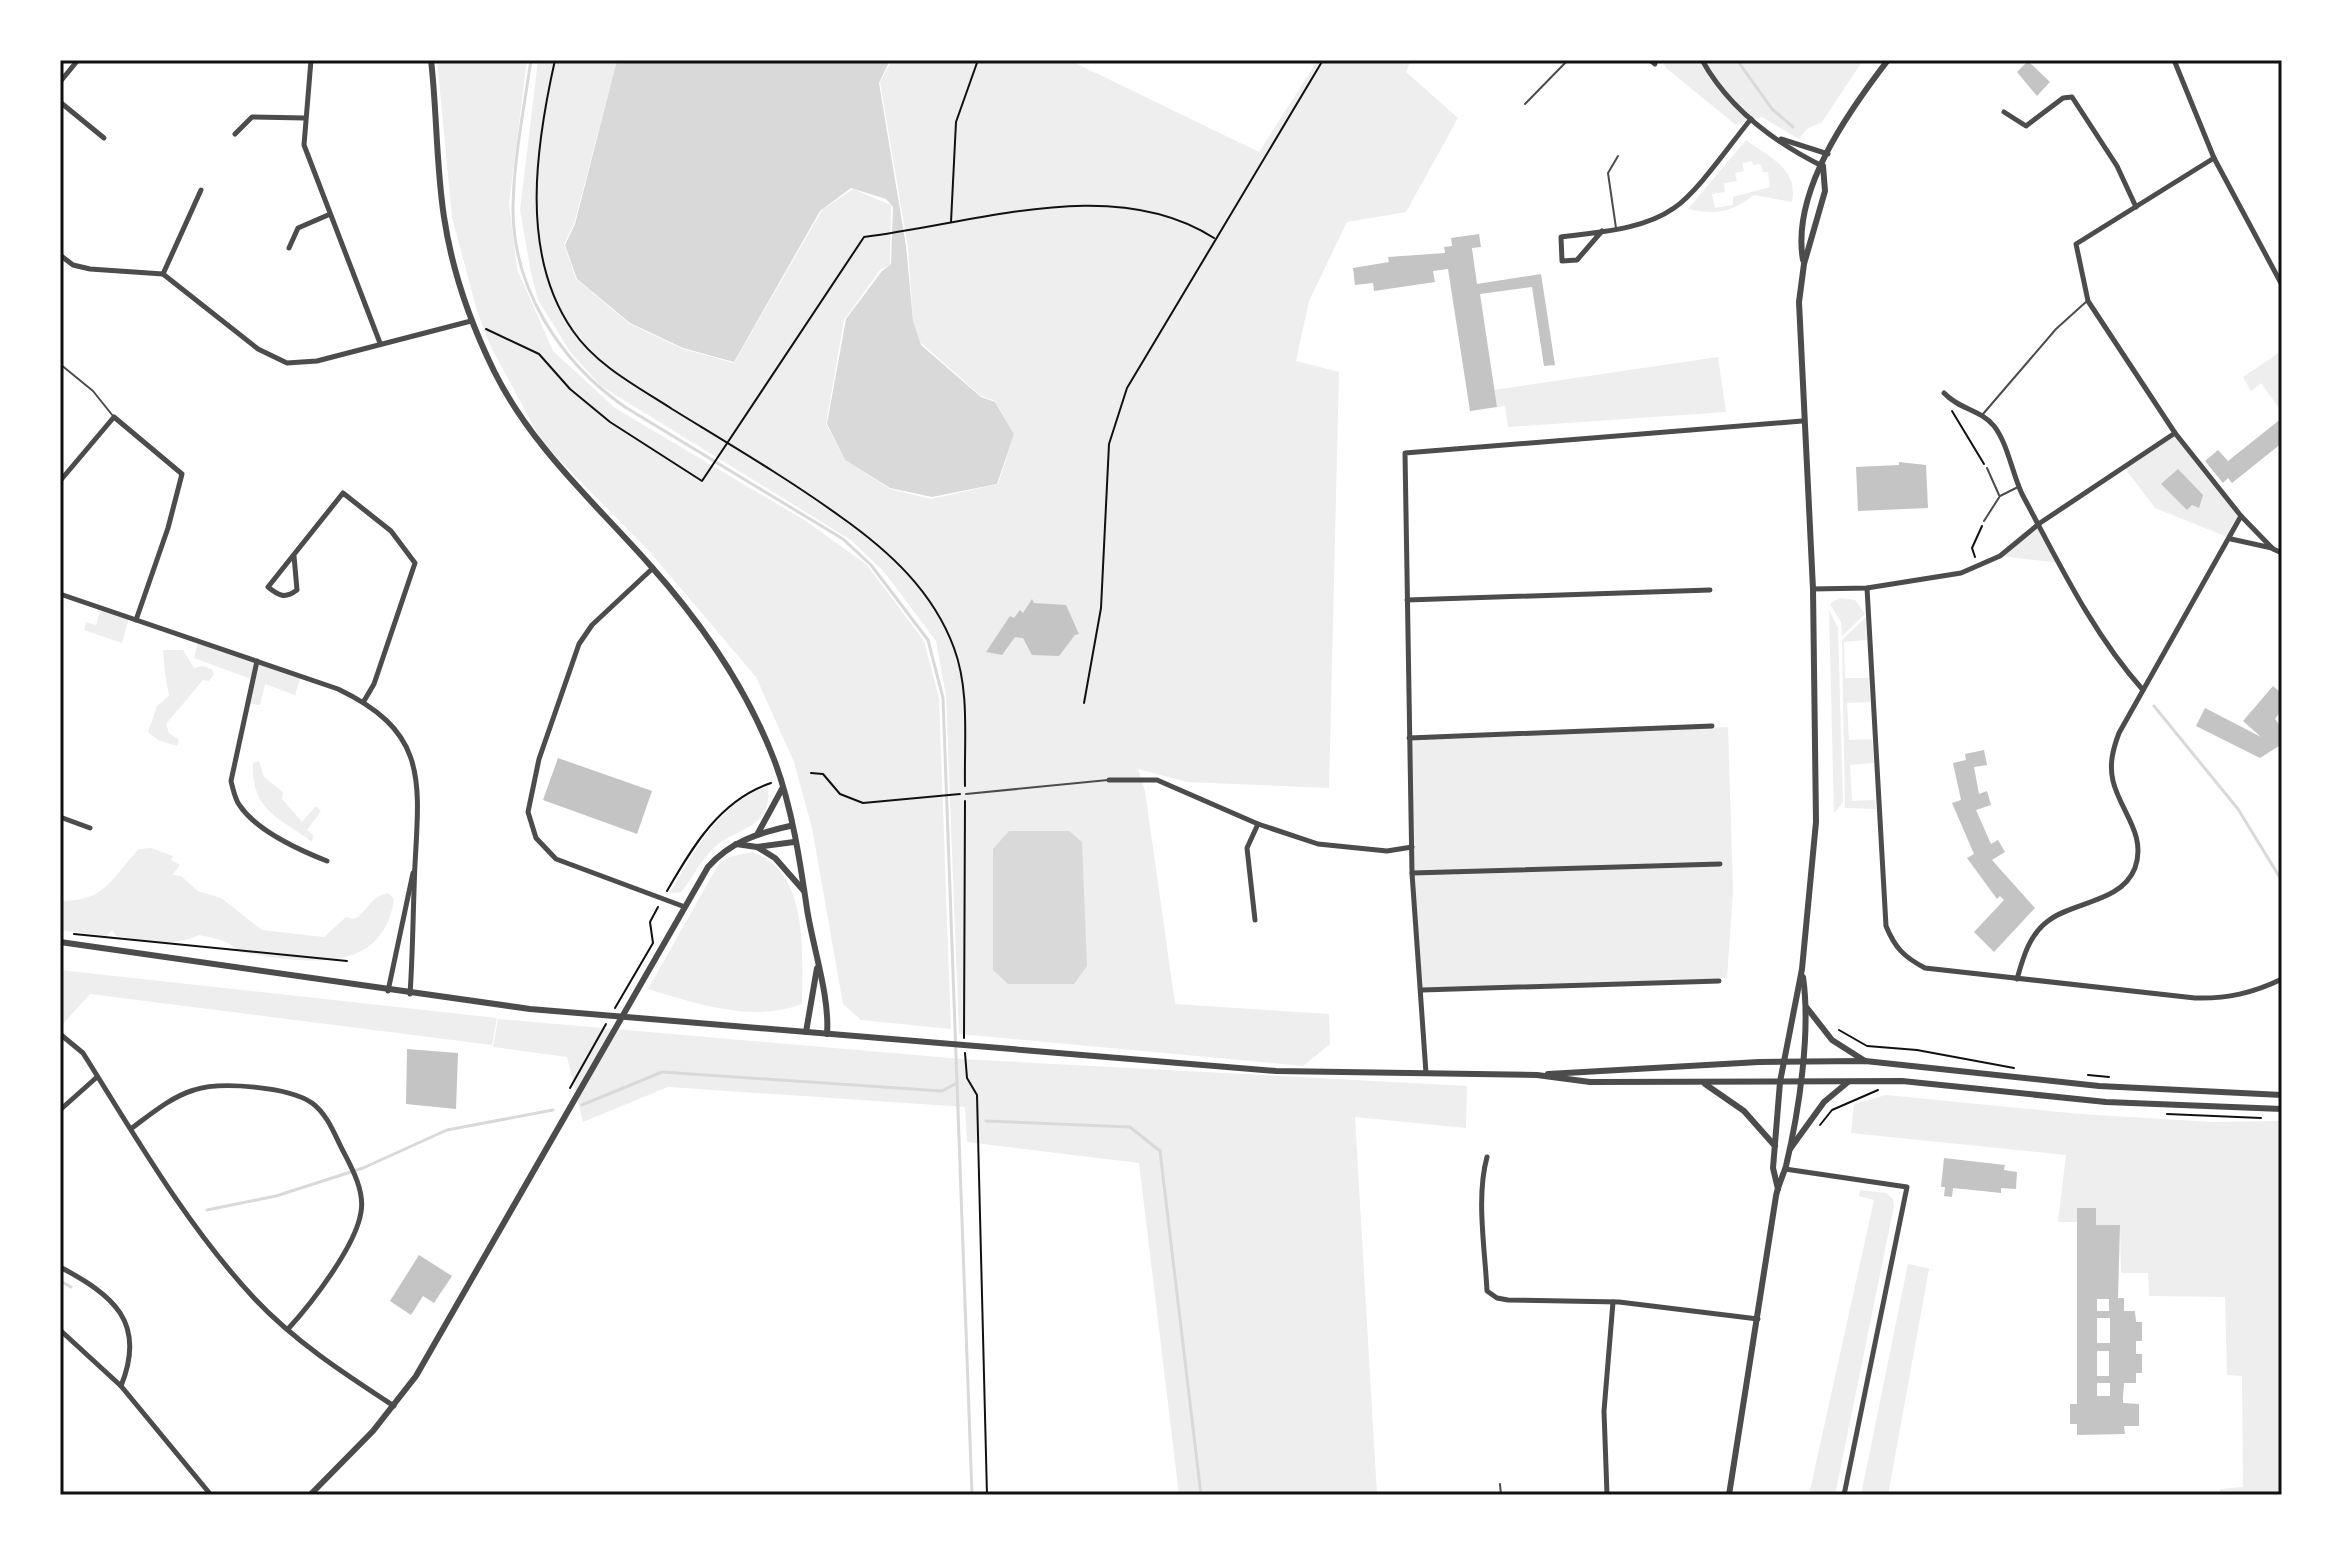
<svg xmlns="http://www.w3.org/2000/svg" width="2342" height="1555" font-family="Roboto,sans-serif">
<style>
.green{fill:#eee;fill-rule:evenodd}
.water{fill:#d9d9d9}
.lines{fill:none;stroke-linecap:round;stroke-linejoin:round}
.stream{stroke:#d9d9d9;stroke-width:3}
.building{fill:#c4c4c4;fill-rule:evenodd}
.path{stroke:#111;stroke-width:2}
.service{stroke:#4c4c4c;stroke-width:2}
.minor{stroke:#4c4c4c;stroke-width:5}
.tertiary{stroke:#4c4c4c;stroke-width:6}
.neatline{fill:none;stroke:#111;stroke-width:3}
</style>
<rect width="100%" height="100%" fill="#fff"/>
<g class="green">
<path d="M437,60H527L509,204L517,269L553,351L615,408L806,521L867,565L924,641L939,698L951,1029L861,1020L843,1004L812,828L794,762L756,677L649,551L542,442L490,345L477,311L452,217Z"/>
<path d="M538,60H617L574,224L564,244L576,279L630,324L683,349L734,363L822,210L853,189L891,205L890,265L880,270L844,320L826,424L845,460L890,489L931,499L998,484L1014,434L995,401L981,396L920,342L913,319L908,248L880,82L892,60H1069L1259,152L1318,60H1411L1406,72L1458,118L1406,212L1347,222L1309,301L1296,361L1339,372L1329,788L1187,782L1138,769L1145,791L1175,1004L1329,1014L1330,1044L1303,1066L959,1034L946,696L936,641L885,573L851,540L601,386L571,353L538,300L531,273L520,210Z"/>
<path d="M1662,60H1863L1822,122L1807,129L1799,139L1762,117L1736,125L1666,68Z"/>
<path d="M1746,140C1770,158 1799,169 1792,202L1754,195C1730,213 1717,215 1688,209ZM1752,161L1753,165L1761,164L1763,172H1768L1770,187L1733,197V205L1715,208L1712,194L1725,192L1724,183L1737,181L1735,173L1744,171L1742,163Z"/>
<path d="M2282,351V412L2261,383L2251,391L2243,377Z"/>
<path d="M1718,357L1726,412L1508,427L1505,406L1497,407L1494,390Z"/>
<path d="M2175,433L2241,516L2230,538L2155,508L2124,467Z"/>
<path d="M2040,523L2060,563L2000,556Z"/>
<path d="M1839,598L1855,600L1865,614L1842,636L1841,622L1830,604Z"/>
<path d="M101,608L129,618L122,643L84,630L86,622L96,625Z"/>
<path d="M1829,610L1838,628L1843,802L1834,813Z"/>
<path d="M1866,617L1867,640L1844,642L1845,678H1869L1870,702L1847,703L1849,740L1872,739L1874,763L1850,765L1852,801L1875,800L1876,809L1845,808L1842,640Z"/>
<path d="M198,641L301,676L295,695L265,684L260,705L245,703L251,679L194,658Z"/>
<path d="M163,650H183L194,668L202,666L212,669L214,674L209,681L203,680L166,724L169,733L179,740L177,746L158,740L148,732L157,706L169,696C166,680 164,667 163,650Z"/>
<path d="M1728,727L1733,890L1727,978L1422,990L1417,958L1409,738Z"/>
<path d="M259,761L264,777L283,792L282,799L302,822L316,806L321,811L307,830L313,835L312,842C281,818 251,812 253,763Z"/>
<path d="M768,786C772,830 740,825 715,847C701,859 693,878 681,892L670,893C694,851 720,802 768,786Z"/>
<path d="M151,848L173,856L171,860L180,865L172,875L181,876L198,891L221,898L262,930L324,937L346,917L354,919C368,912 370,896 388,893L394,899C383,978 301,962 244,953C237,951 234,947 228,943C220,939 208,937 199,935C171,948 145,941 116,936L112,930L107,936L60,930V901C107,901 110,879 139,849Z"/>
<path d="M752,852C810,871 802,955 802,1004C752,1023 698,1004 648,989L718,865L729,857Z"/>
<path d="M60,970L497,1018L492,1045L90,994L61,1026Z"/>
<path d="M498,1019L962,1059L1467,1086L1466,1128L1355,1117L1377,1495H1179L1139,1163L967,1142L965,1107L668,1087L583,1122L567,1057L493,1047Z"/>
<path d="M1886,1095L2080,1114L2212,1122L2282,1121V1495H2220V1489L2243,1487L2242,1376L2227,1375L2225,1297L2149,1296L2148,1273H2121L2120,1225H2096L2095,1208H2077V1222H2058L2066,1155L1851,1133L1854,1104Z"/>
<path d="M1860,1190L1886,1193L1893,1199L1894,1206L1835,1495H1809L1874,1200L1859,1196Z"/>
<path d="M1908,1264L1944,1272L1929,1269L1888,1495H1861Z"/>
</g>
<g class="water">
<path d="M617,60H890L879,83L906,246L913,320L921,345L981,397L995,402L1014,434L997,484L932,497L890,488L845,460L827,424L846,319L882,271L891,264L893,207L886,199L851,188L820,211L734,362L683,348L630,323L577,279L565,245L575,224Z"/>
<path d="M1009,831H1069L1082,842L1087,966L1074,984H1008L993,970V849Z"/>
</g>
<g class="lines">
<g class="stream">
<path d="M531,60C524,108 514,158 513,206C512,288 560,362 625,407L843,539L871,565L928,640L943,698L972,1495"/>
<path d="M1737,60L1772,109L1793,127"/>
<path d="M2154,706L2238,809L2282,881"/>
<path d="M582,1105L662,1072L942,1091L957,1083"/>
<path d="M986,1121L1130,1127L1160,1151L1201,1495"/>
<path d="M207,1210L276,1196L363,1168L447,1130L553,1110"/>
<path d="M60,1281L71,1287"/>
</g>
</g>
<g class="building">
<path d="M2028,61L2050,82L2037,96L2017,72Z"/>
<path d="M1479,234L1481,247L1472,248L1477,284L1541,274L1555,365L1544,366L1532,287L1480,294L1497,407L1470,411L1448,269L1433,271L1435,282L1374,291L1373,283L1355,285L1353,268L1389,262L1388,257L1445,253L1444,247L1452,246L1451,238Z"/>
<path d="M2282,418V443L2232,483L2228,478L2223,483L2205,461L2218,450L2228,461Z"/>
<path d="M1899,462L1926,465L1928,508L1858,511L1856,467L1899,465Z"/>
<path d="M2178,469L2203,495L2199,508L2192,505L2187,510L2161,484Z"/>
<path d="M1032,599L1034,603L1066,605L1079,634L1075,635L1059,656L1032,655L1023,638L1015,637L1002,655L986,652L1010,616L1014,618L1020,610L1023,613Z"/>
<path d="M2273,686L2282,694V709L2275,719L2282,728V744L2260,758L2196,726L2205,708L2261,737L2243,721Z"/>
<path d="M1984,750L1987,765L1974,767L1979,794L1987,791L1991,805L1976,810L1991,844L1998,840L2005,852L1992,860L2035,908L1994,952L1974,932L2004,900L2000,896L1997,899L1967,858L1974,854L1952,803L1961,800L1953,763L1966,760L1965,754Z"/>
<path d="M558,758L652,791L637,834L543,800Z"/>
<path d="M407,1049L458,1053L456,1109L406,1104Z"/>
<path d="M1944,1158L2005,1165L2004,1170L2017,1172L2016,1189L2001,1188V1193L1953,1188L1952,1197L1944,1196L1945,1187H1941Z"/>
<path d="M2077,1208H2096V1225H2120L2118,1298H2124V1311H2135L2136,1322H2142V1341H2136V1354H2142V1373H2136V1383H2124L2123,1397V1403L2139,1404V1426H2124L2125,1434L2077,1435V1424H2070V1404H2077ZM2097,1299H2109V1311H2097ZM2097,1318H2110V1343H2097ZM2097,1351H2109V1376H2097ZM2097,1383H2110V1396H2097Z"/>
<path d="M419,1255L452,1276L434,1303L423,1296L411,1315L390,1301Z"/>
</g>
<g class="lines">
<g class="path">
<path d="M555,60C536,145 519,254 573,331C597,366 638,387 672,409C729,444 787,478 841,517C889,551 933,591 954,648C970,691 964,741 965,786"/>
<path d="M951,222L956,122L978,60"/>
<path d="M486,329L539,354L570,389L610,422L702,481L864,237C974,224 1113,173 1214,238"/>
<path d="M1952,411L1984,464"/>
<path d="M1975,557L1972,548L1982,526"/>
<path d="M1084,703L1101,608L1109,444L1127,388L1323,60"/>
<path d="M811,773L823,774L840,794L863,803L960,794"/>
<path d="M667,891C693,846 720,800 771,783"/>
<path d="M74,934L347,961"/>
<path d="M615,1008L653,943L650,922L658,907"/>
<path d="M1839,1030L1867,1046L1917,1050L2014,1068"/>
<path d="M964,1038L965,801"/>
<path d="M965,1053L967,1078L977,1095L987,1495"/>
<path d="M2088,1075L2109,1077"/>
<path d="M570,1088L606,1024"/>
<path d="M2167,1114L2261,1118"/>
<path d="M1820,1125L1832,1110L1878,1090"/>
</g>
<g class="service">
<path d="M1525,104L1568,60"/>
<path d="M1616,228L1608,173L1618,156"/>
<path d="M60,364L93,391L113,416"/>
<path d="M1983,414L2056,329L2087,301"/>
<path d="M1987,468L1999,495"/>
<path d="M1984,521L2000,496L2018,487"/>
<path d="M966,794L1108,780"/>
<path d="M1500,1484L1501,1495"/>
</g>
<g class="minor">
<path d="M311,60L304,145L380,343"/>
<path d="M1650,60L1655,64"/>
<path d="M1702,60C1728,107 1774,142 1822,166"/>
<path d="M2174,60L2214,158L2282,285"/>
<path d="M60,82L78,60"/>
<path d="M60,102L104,138"/>
<path d="M2004,112L2026,126L2063,98L2072,97L2117,166L2136,207"/>
<path d="M235,134L252,117L304,118"/>
<path d="M1781,139L1828,154"/>
<path d="M2214,158L2076,244L2088,301L2175,433L2241,516L2273,549L2282,553"/>
<path d="M1602,231L1577,260L1562,261L1561,237C1597,232 1643,230 1674,208C1698,192 1731,143 1751,119"/>
<path d="M289,248L298,228L328,215"/>
<path d="M60,255L73,265L90,269L163,274L258,349L287,363L317,361L471,321"/>
<path d="M163,274L201,190"/>
<path d="M1944,393C1960,410 1980,409 1994,426C2008,444 2012,473 2022,494C2058,561 2092,633 2143,690"/>
<path d="M60,481L114,417L182,474L168,528L136,620"/>
<path d="M2231,539L2272,548"/>
<path d="M294,556L297,590C285,599 279,596 268,587L343,493L391,531L415,563L374,684L364,701"/>
<path d="M653,568L592,625L579,644L539,759L528,812L536,838L556,859L685,907"/>
<path d="M1867,588L1886,926C1895,948 1904,957 1925,968L2195,998C2227,999 2253,993 2282,979"/>
<path d="M1813,589L1867,588L1961,573L2000,556L2040,523L2175,433"/>
<path d="M60,594L338,689C426,731 420,777 415,864C413,907 413,951 410,994"/>
<path d="M1407,600L1710,590"/>
<path d="M257,661L231,781C233,789 235,800 240,806C258,832 299,850 327,861"/>
<path d="M1409,738L1712,726"/>
<path d="M1109,780H1157L1258,824L1318,844L1387,851L1412,847"/>
<path d="M60,817L90,828"/>
<path d="M1412,873L1720,864"/>
<path d="M1255,920L1247,848L1258,824"/>
<path d="M2017,979C2023,958 2029,935 2048,921C2074,901 2121,903 2135,868C2147,834 2120,811 2113,781C2109,764 2113,749 2119,733L2241,516"/>
<path d="M1422,990L1719,981"/>
<path d="M388,991L413,873"/>
<path d="M60,1034L83,1053C135,1136 187,1226 254,1298C294,1341 345,1374 394,1406"/>
<path d="M1426,1073L1412,873L1405,453L1802,421"/>
<path d="M60,1110L97,1077"/>
<path d="M132,1128C151,1114 171,1097 194,1090C221,1081 289,1087 312,1103C327,1114 334,1133 342,1149C351,1166 365,1191 361,1212C356,1246 311,1304 288,1329"/>
<path d="M1487,1157C1476,1197 1485,1249 1487,1291L1497,1298L1508,1300L1619,1302L1758,1319"/>
<path d="M1785,1169L1907,1187L1844,1495"/>
<path d="M60,1267C113,1295 147,1322 121,1386"/>
<path d="M60,1330L121,1386L211,1495"/>
<path d="M1607,1495L1604,1411L1613,1302"/>
</g>
<g class="tertiary">
<path d="M431,60C437,112 436,165 444,217C452,271 470,322 494,371C531,446 594,502 649,564C701,622 747,688 775,762C792,808 800,861 807,909C813,948 830,997 827,1034"/>
<path d="M1803,260C1791,192 1848,112 1888,60"/>
<path d="M758,833L782,789"/>
<path d="M736,844L757,847L794,842"/>
<path d="M757,847L775,858L804,891"/>
<path d="M60,942L530,1009L1276,1071L1537,1075L1590,1082L1902,1081L2106,1102L2282,1109"/>
<path d="M1807,1008L1832,1040L1865,1061"/>
<path d="M806,1032L817,968"/>
<path d="M1548,1074L1759,1062L1865,1061L2099,1086L2282,1095"/>
<path d="M1705,1084L1744,1111L1775,1146"/>
<path d="M1790,1149L1824,1102L1848,1082"/>
<path d="M1778,1189L1773,1168L1780,1082L1802,969L1816,822L1813,589L1799,302L1804,264L1825,191L1823,166"/>
<path d="M310,1495L373,1431L416,1376L708,867C730,842 758,833 790,826"/>
<path d="M1729,1495L1776,1196C1778,1185 1783,1176 1786,1166C1799,1111 1811,1032 1803,977"/>
</g>
</g>
<rect width="2342" height="1555" fill="none" stroke="#ffffff" stroke-width="124"/>
<rect x="62" y="62" width="2218" height="1431" class="neatline"/>
</svg>
